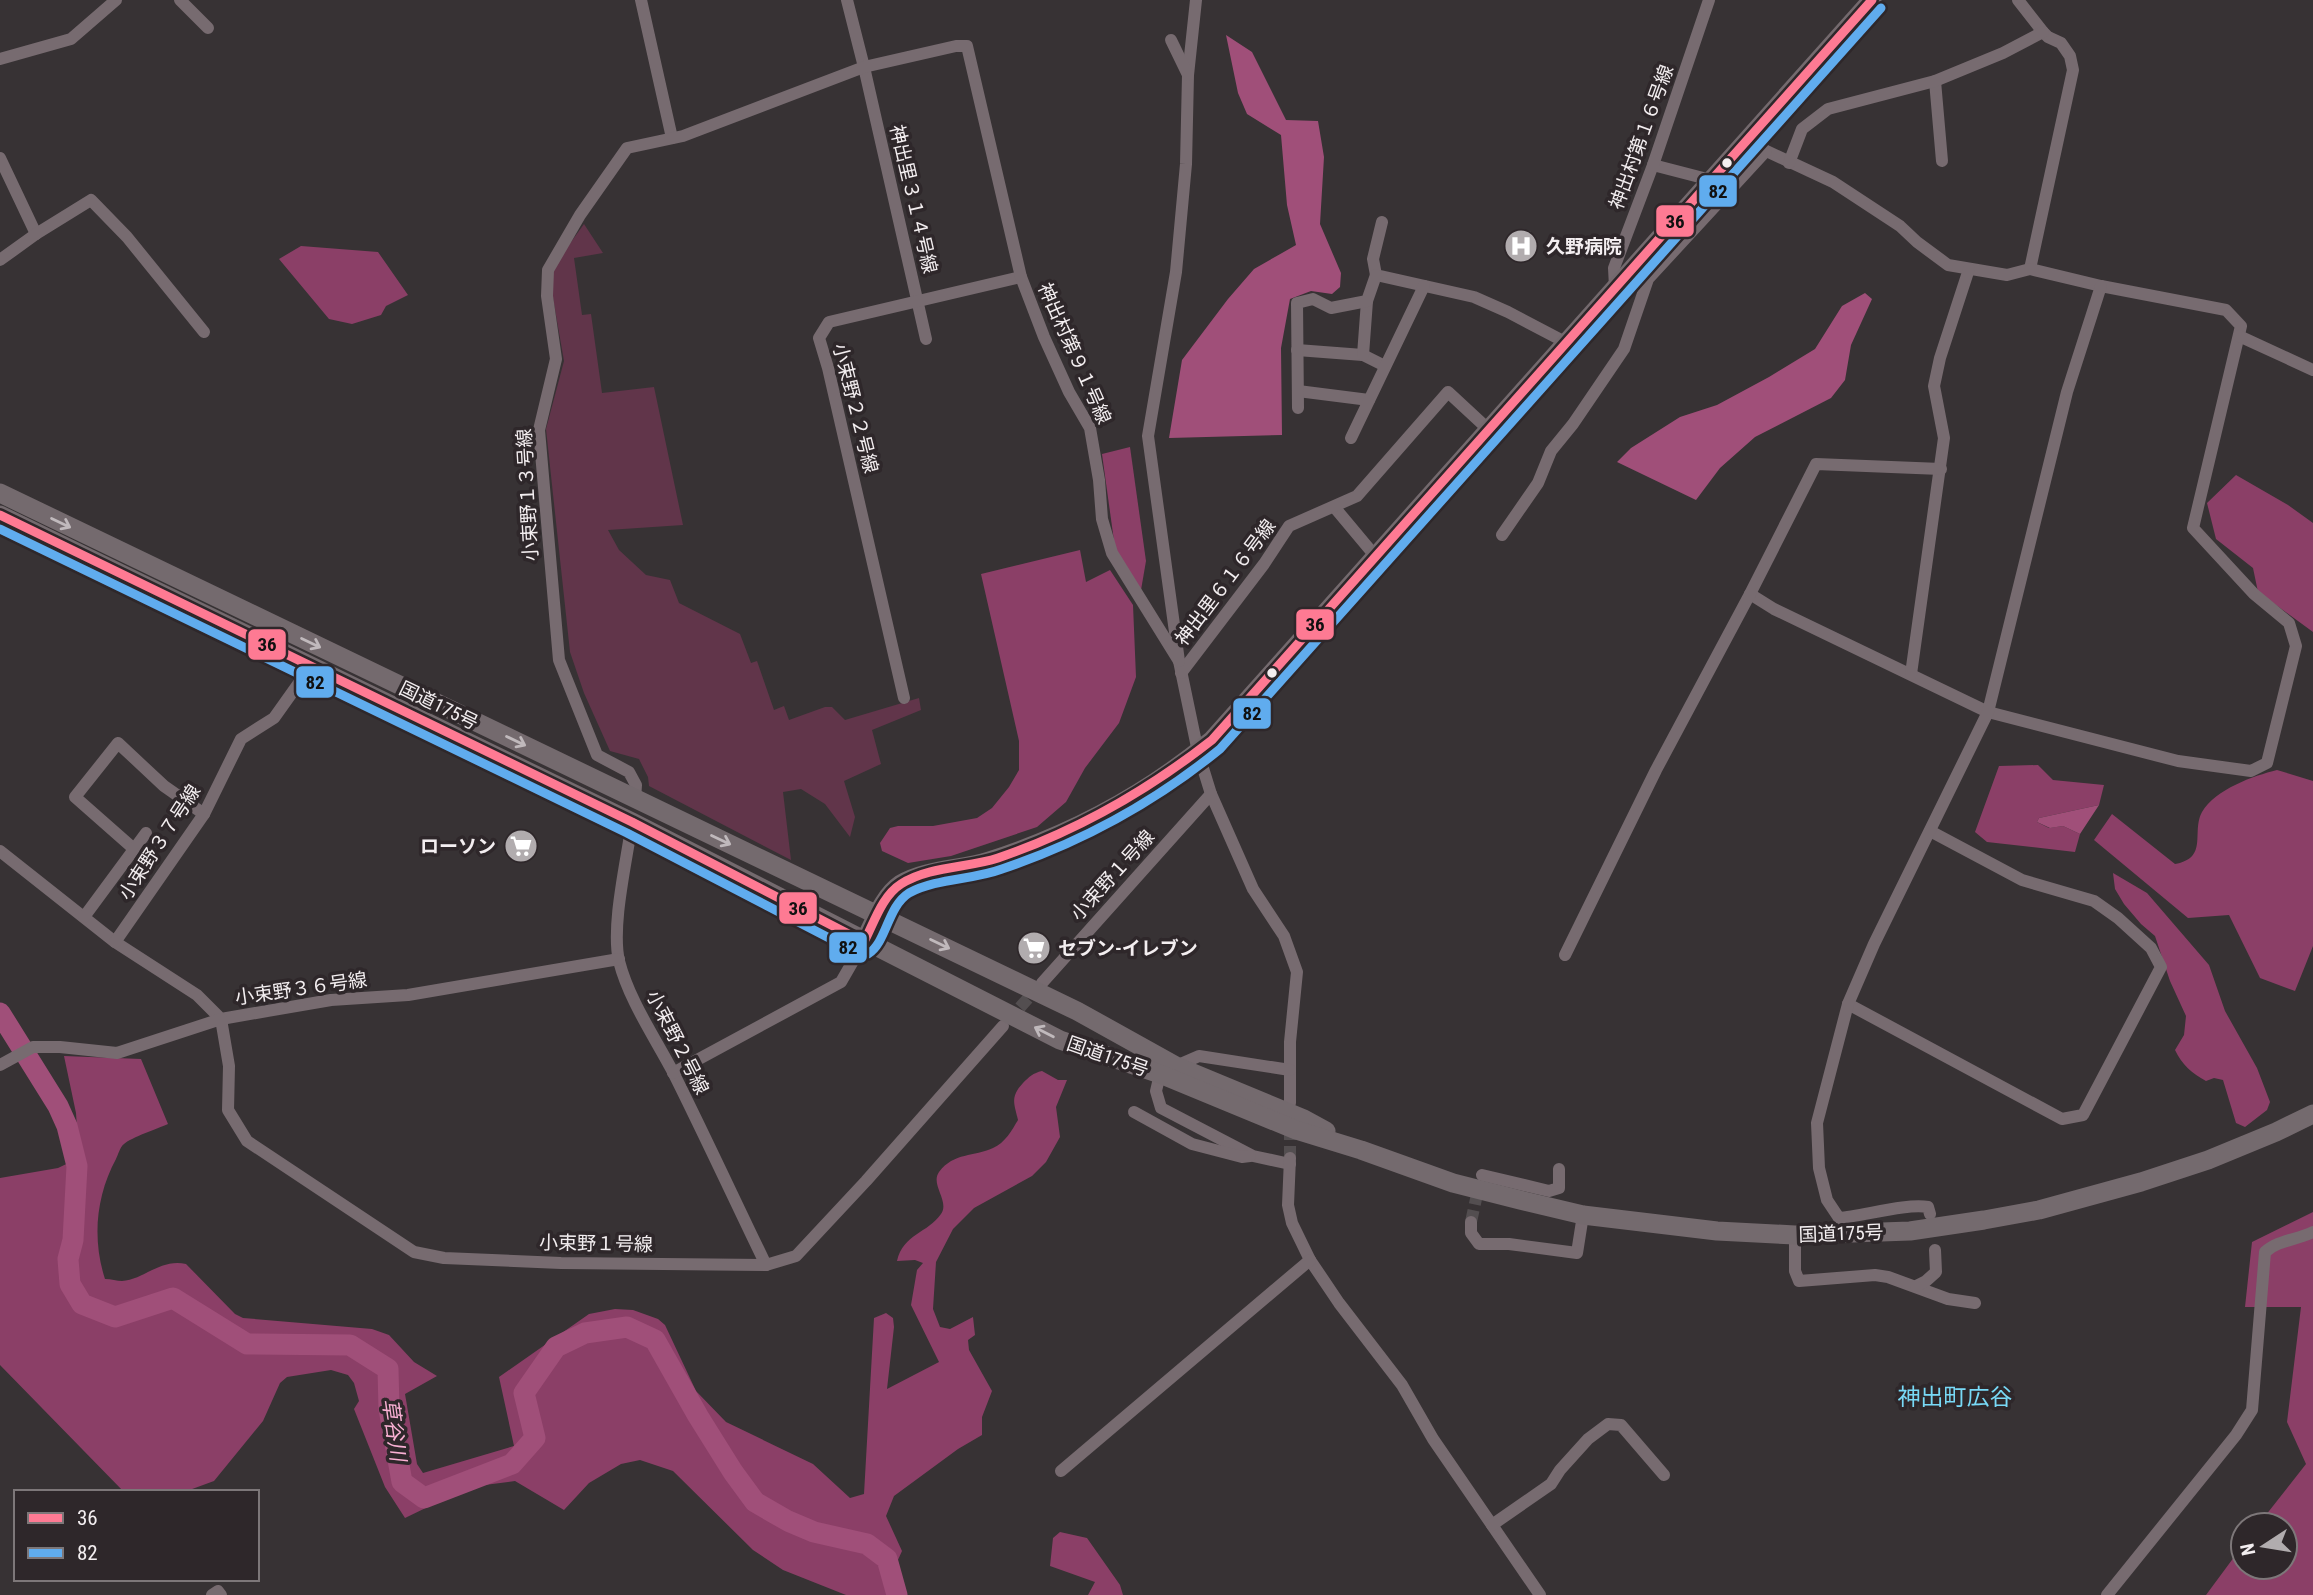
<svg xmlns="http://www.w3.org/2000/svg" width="2313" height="1595" font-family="'Roboto Condensed','Noto Sans JP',sans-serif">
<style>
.green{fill:#61354a}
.forest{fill:#8b3f67}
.water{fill:#a04f79}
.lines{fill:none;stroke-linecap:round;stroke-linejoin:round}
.river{stroke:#a04f79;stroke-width:21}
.minor-tunnel{stroke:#534e50;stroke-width:12;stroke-dasharray:12 6;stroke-linecap:butt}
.minor{stroke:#776b70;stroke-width:12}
.trunk{stroke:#746a6e;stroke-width:19}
.bus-1-casing{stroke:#2e272a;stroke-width:14}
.bus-2-casing{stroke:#2e272a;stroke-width:14}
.bus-1{stroke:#fe7a93;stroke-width:9}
.bus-2{stroke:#60acee;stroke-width:9}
.oneway{stroke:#c0b9bc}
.bus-dot{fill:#f3eef0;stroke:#2e272a;stroke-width:2.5}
.labels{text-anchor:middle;stroke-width:7;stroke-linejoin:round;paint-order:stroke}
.street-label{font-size:19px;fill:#f3eef0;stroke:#2e272a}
.poi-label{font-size:19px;font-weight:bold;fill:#f3eef0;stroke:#2e272a;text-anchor:start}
.water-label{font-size:21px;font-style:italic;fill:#f9b0d3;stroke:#2e272a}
.quarter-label{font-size:23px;fill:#78d9f6;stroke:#2e272a}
.line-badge{stroke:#2e272a;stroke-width:2.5}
.pale-badge-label{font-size:19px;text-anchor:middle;font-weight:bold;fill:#111}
</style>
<rect width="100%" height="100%" fill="#373234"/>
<path class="green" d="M584,224L603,253L574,258L582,315L591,314L602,393L654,387L683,525L608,530L619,550L646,575L670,580L679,603L740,634L751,663L757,661L774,710L784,706L789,720L825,707H832L845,720L919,698L921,710L872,730L881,764L844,781L855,817L850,837L825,804L801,789L783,792L791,860L649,786L648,777L639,759L610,751L584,693L570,652L546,429L564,361L553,298V267Z"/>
<g class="forest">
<path d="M301,246L378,252L408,295L386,306L381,315L352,324L329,319L279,259Z"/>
<path d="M1130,447L1146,561L1141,590L1115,548L1102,454Z"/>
<path d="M2236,475L2288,505L2313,523V632L2258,592L2253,568L2216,539L2207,503Z"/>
<path d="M1080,550L1086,582L1110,570L1133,605L1136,677L1119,723L1085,768L1066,802L1037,827L951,856L908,863L882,851L880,843L890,828L898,826H933L977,818L992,808L1009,787L1019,770V741L981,574Z"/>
<path d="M2038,765L2053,780L2104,785L2099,805L2039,818L2037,822L2049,828L2063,826L2080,834L2075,852L1987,842L1975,832L1999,766Z"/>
<path d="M2277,770L2313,781V946L2295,991L2260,978L2229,915L2188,918L2094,840L2112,814L2175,864C2209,858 2191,832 2202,812C2216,789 2253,776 2277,770Z"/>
<path d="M2113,873L2147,893L2209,965L2225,1011L2257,1068L2270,1102L2267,1110L2245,1127L2236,1123L2223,1080L2214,1078L2206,1081C2192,1073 2182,1065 2175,1050L2184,1035L2186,1016L2170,981L2155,936L2141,924L2124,904L2115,889Z"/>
<path d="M64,1056L141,1059L168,1124C157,1129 132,1137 124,1144C120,1147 118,1155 116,1159C96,1196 92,1239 105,1279C111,1279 117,1281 122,1281C143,1280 161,1258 186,1264L235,1314L243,1318L372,1329L389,1335L414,1362L437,1376L405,1394L417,1464L423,1473L514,1446L499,1377L589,1314L615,1309L633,1310L658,1319L665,1325L696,1391L726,1422L813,1464L850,1498L864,1494L874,1318L886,1313L893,1318L894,1327L887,1389L939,1362L911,1305L917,1270L923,1263L915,1260L897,1261C903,1234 928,1233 941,1214C950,1201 930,1185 939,1172C954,1152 974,1157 993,1148C1005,1143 1012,1130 1018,1120C1014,1103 1010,1097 1023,1083C1029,1077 1033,1073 1042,1071L1058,1080H1067L1056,1107L1060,1137L1046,1162L1032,1176L974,1208L953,1229L936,1262L933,1309L940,1327L950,1329L973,1317L975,1335L968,1340L969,1350L992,1391L982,1417V1435L958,1449L894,1496L886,1516L902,1551L887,1584L888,1595H846L783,1570L753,1550L673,1471L640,1460L621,1464L589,1483L564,1510L515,1481L469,1487L405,1518L385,1487L354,1409L359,1401L354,1383L348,1375L331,1370L287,1377L280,1383L263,1421L214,1481L184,1492H124L0,1365V1178L58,1168L79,1158L76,1113Z"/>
<path d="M2313,1212V1595H2206L2243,1545V1567H2285V1525H2258L2306,1464L2287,1422L2301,1307H2245L2252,1242Z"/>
<path d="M1060,1532L1087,1538L1120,1585L1123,1595H1088L1095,1582L1050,1566L1053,1538Z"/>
</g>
<g class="water">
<path d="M1226,35L1252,52L1286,120L1318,121L1324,157L1320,224L1341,273L1340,287L1332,294L1311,291L1290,299L1281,348L1282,435L1169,438L1182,360L1228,299L1254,269L1296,245L1287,205L1281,135L1247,114L1238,93Z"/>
<path d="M1865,293L1872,299L1851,345L1845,380L1831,398L1755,437L1720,468L1696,500L1617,462L1631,448L1680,417L1717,405L1769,377L1815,349L1842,306Z"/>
<path d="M2099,805L2080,834L2063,826L2050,828L2037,822L2039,818Z"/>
</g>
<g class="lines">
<path class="river" d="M0,1013L58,1106L67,1126L77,1166L73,1240L68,1259L70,1284L82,1304L115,1317L173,1298L247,1344L350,1345L388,1369L389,1409L402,1482L424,1498L512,1464L535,1438L524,1393L556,1347L585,1333L627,1327L655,1340L698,1416L733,1472L755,1502L788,1521L814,1532L867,1544L887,1559L897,1595"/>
<g class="minor-tunnel">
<path d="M1008,1021L1038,987"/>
<path d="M1290,1158V1123"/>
<path d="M1471,1222L1479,1185"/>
</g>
<g class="minor">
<path d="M180,0L208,28"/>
<path d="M641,0L672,138"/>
<path d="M847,0L864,67L926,339"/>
<path d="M1196,0L1188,75L1186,164L1176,272L1148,436L1179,661L1198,752L1211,794L1253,889L1284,936L1297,972L1290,1042V1103"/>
<path d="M2018,0L2043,32L2048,37L2061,43L2070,56L2073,70L2030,269"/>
<path d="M1171,40L1188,75"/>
<path d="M0,59L71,39L116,0"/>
<path d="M1935,81L1942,161"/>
<path d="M1745,141L1833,182L1900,226L1917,242L1948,265L2007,275L2030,269L2101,286L2226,310L2241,326L2193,528L2254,594L2289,623L2296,646L2267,763L2251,771L2178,761L1988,712L1774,609L1750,594"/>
<path d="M0,158L36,234"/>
<path d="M1789,163L1802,129L1828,109L1935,81L2003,53L2043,32"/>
<path d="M1653,165L1711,180"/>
<path d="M1382,222L1373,259L1376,275L1474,297L1508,312L1567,343"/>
<path d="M0,260L36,234L91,200L127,237L204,332"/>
<path d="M1615,287L1614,268L1653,165L1709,0"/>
<path d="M2239,336L2313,370"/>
<path d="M1297,350L1363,355L1385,366"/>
<path d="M1363,355L1367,301"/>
<path d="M1298,391L1369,400"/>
<path d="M1298,408L1297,303L1313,299L1331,308L1367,301L1376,275"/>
<path d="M1351,438L1424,286"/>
<path d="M1335,508L1376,557"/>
<path d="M1502,535L1538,483L1551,451L1573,424L1624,349L1648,279L1766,151"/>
<path d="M1181,673L1264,564L1289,526L1357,496L1448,392L1489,430"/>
<path d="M1911,674L1944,438L1934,386L1940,358L1969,269"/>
<path d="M904,698L828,368L819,338L829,322L1021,277"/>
<path d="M635,799L636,785L629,772L597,755L559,660L539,430L556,359L547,296L548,270L580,215L627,148L683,136L864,67L956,46H967L1021,277L1044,337L1069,392L1090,428L1099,480L1102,519L1112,553L1179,661"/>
<path d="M632,822C627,860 611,925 619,961C629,1000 654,1036 673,1072C705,1136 735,1201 766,1265"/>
<path d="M134,849L75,797L118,743L164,786L204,814"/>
<path d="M0,851L115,942L197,995L221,1019L331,1000L408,995L619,959"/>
<path d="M84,917L146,833"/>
<path d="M115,942L204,814L241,739L274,718L311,666"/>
<path d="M1565,955L1656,770L1750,594L1816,464L1941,469"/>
<path d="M1042,983L1211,794"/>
<path d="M1848,1004L2062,1119L2083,1115L2161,967L2151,948L2118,918L2094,901L2022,880L1930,831"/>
<path d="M0,1065L33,1047H60L117,1053L221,1019L229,1066L228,1110L247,1141L414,1252L444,1258L561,1263L766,1265L796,1256L866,1181L1003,1026"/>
<path d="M1176,1066L1199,1056L1290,1070"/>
<path d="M673,1073L841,982L864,942"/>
<path d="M1160,1074L1156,1091L1161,1108L1253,1156L1290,1164"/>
<path d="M1134,1112L1192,1144L1242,1157L1250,1156"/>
<path d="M1290,1158L1288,1205L1292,1223L1310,1260L1339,1303L1402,1385L1433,1439L1540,1595"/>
<path d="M1482,1175L1549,1191L1559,1188V1169"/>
<path d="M1930,1214L1928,1207C1907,1203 1863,1216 1839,1218L1827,1200L1819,1168L1817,1123L1848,1004L1874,944L1988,712L2067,392L2101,286"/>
<path d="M1471,1222V1233L1479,1244H1509L1577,1253L1583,1215"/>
<path d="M1795,1235V1271L1799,1281L1875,1275L1888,1277L1948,1299L1975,1303"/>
<path d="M1916,1286L1926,1281L1936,1272L1935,1250"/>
<path d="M1061,1471L1310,1260"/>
<path d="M1492,1525L1551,1484L1560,1470L1588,1439L1608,1424L1621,1425L1664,1475"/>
<path d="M212,1595L218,1591L221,1595"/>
<path d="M2107,1595L2236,1435L2252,1410L2265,1252C2278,1240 2297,1240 2313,1232"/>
</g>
<g class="trunk">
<path d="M0,493L1077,1011L1176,1066L1304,1119L1326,1131"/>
<path d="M0,515L632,822L1060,1040L1160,1074L1296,1130L1361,1150L1453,1183L1520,1200L1583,1215L1717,1231L1795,1235L1910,1231L1984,1220L2039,1210L2141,1182L2208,1160L2276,1132L2313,1114"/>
<path d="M864,942C874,923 883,896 901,884C927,869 961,870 989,861C1070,835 1146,795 1212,740L1872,0"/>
</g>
<defs>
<path id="bus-1" d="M0,515L632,822L864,942C874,923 882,896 901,884C929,866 968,868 998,858C1077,831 1147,791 1212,740L1872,0"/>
<path id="bus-2" d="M0,529L627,833L858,953L868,954C887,942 887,907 909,893C937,878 973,880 1002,869C1082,842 1155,802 1220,749L1881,8"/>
</defs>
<use href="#bus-1" class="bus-1-casing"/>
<use href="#bus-2" class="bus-2-casing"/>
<use href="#bus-1" class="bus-1"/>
<use href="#bus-2" class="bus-2"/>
</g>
<defs><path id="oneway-shaft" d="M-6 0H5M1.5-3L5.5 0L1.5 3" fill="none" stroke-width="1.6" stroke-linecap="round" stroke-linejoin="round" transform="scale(1.75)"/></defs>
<g class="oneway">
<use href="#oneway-shaft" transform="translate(61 523) rotate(26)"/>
<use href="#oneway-shaft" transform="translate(311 643) rotate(26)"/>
<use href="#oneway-shaft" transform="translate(516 741) rotate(26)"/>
<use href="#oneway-shaft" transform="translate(721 840) rotate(25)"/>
<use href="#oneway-shaft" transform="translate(940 944) rotate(26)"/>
<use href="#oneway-shaft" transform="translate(1044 1032) rotate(-153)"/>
</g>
<defs>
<symbol id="hospital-disc" viewBox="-11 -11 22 22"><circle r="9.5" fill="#b1acae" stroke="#2e272a"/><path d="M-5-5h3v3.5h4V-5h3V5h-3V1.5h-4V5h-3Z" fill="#fff"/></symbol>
<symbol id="supermarket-disc" viewBox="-11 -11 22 22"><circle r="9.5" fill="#b1acae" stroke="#2e272a"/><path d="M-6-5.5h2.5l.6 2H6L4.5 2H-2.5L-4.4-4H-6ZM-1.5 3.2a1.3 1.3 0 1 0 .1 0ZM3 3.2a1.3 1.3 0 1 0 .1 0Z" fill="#fff"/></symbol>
</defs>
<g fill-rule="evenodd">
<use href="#hospital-disc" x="1502" y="227" width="38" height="38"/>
<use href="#supermarket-disc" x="502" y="827" width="38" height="38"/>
<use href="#supermarket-disc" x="1015" y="929" width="38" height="38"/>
</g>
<g class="bus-dot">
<circle cx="1727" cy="163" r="6"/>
<circle cx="1272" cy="673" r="6"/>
</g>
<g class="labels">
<g class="street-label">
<text transform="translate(1641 137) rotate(-70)" y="7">神出村第１６号線</text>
<text transform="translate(914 199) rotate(77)" y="7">神出里３１４号線</text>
<text transform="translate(1075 353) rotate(66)" y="7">神出村第９１号線</text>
<text transform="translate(856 408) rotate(76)" y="7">小束野２２号線</text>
<text transform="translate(527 495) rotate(-93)" y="7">小束野１３号線</text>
<text transform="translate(1225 582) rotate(-53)" y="7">神出里６１６号線</text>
<text transform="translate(439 705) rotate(26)" y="7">国道175号</text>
<text transform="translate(159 842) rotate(-57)" y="7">小束野３７号線</text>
<text transform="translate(1112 875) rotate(-48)" y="7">小束野１号線</text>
<text transform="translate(301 988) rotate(-8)" y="7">小束野３６号線</text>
<text transform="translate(678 1042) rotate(63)" y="7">小束野２号線</text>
<text transform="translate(1108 1056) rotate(19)" y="7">国道175号</text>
<text transform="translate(1841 1233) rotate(-2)" y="7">国道175号</text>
<text transform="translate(596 1243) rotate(1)" y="7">小束野１号線</text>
</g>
<g class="poi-label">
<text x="1546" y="253">久野病院</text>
<text x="496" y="853" text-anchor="end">ローソン</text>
<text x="1058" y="955">セブン-イレブン</text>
</g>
<g class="water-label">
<text transform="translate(394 1430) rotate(82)" y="7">草谷川</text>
</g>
<g class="quarter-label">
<text x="1955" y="1405">神出町広谷</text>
</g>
</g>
<g class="line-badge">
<rect x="1698" y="174" width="40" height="34" rx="7" fill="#60acee"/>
<rect x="1655" y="204" width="40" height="34" rx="7" fill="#fe7a93"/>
<rect x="1295" y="608" width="40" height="33" rx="7" fill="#fe7a93"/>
<rect x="247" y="628" width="40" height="33" rx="7" fill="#fe7a93"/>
<rect x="295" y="665" width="40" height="34" rx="7" fill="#60acee"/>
<rect x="1232" y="697" width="40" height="33" rx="7" fill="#60acee"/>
<rect x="778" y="891" width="40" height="34" rx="7" fill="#fe7a93"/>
<rect x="828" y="931" width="40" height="33" rx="7" fill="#60acee"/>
</g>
<g class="pale-badge-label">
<text x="1718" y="198">82</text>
<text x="1675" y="228">36</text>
<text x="1315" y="631">36</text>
<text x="267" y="651">36</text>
<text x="315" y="689">82</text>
<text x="1252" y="720">82</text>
<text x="798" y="915">36</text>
<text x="848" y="954">82</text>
</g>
<rect x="14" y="1490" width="245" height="91" fill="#2e272a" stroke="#7d7779" stroke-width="2"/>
<rect x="28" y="1513" width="35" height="10" fill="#fe7a93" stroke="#7d7779" stroke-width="2"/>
<text x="77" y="1525" font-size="21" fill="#f3eef0">36</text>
<rect x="28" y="1548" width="35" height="10" fill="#60acee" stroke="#7d7779" stroke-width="2"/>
<text x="77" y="1560" font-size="21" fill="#f3eef0">82</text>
<g transform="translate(2264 1546) rotate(258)"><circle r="33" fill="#2e272a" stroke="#7d7779" stroke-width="2"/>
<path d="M0-5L12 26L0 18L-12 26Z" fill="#b1acae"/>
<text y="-10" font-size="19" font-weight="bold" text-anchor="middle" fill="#f3eef0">N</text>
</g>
</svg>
